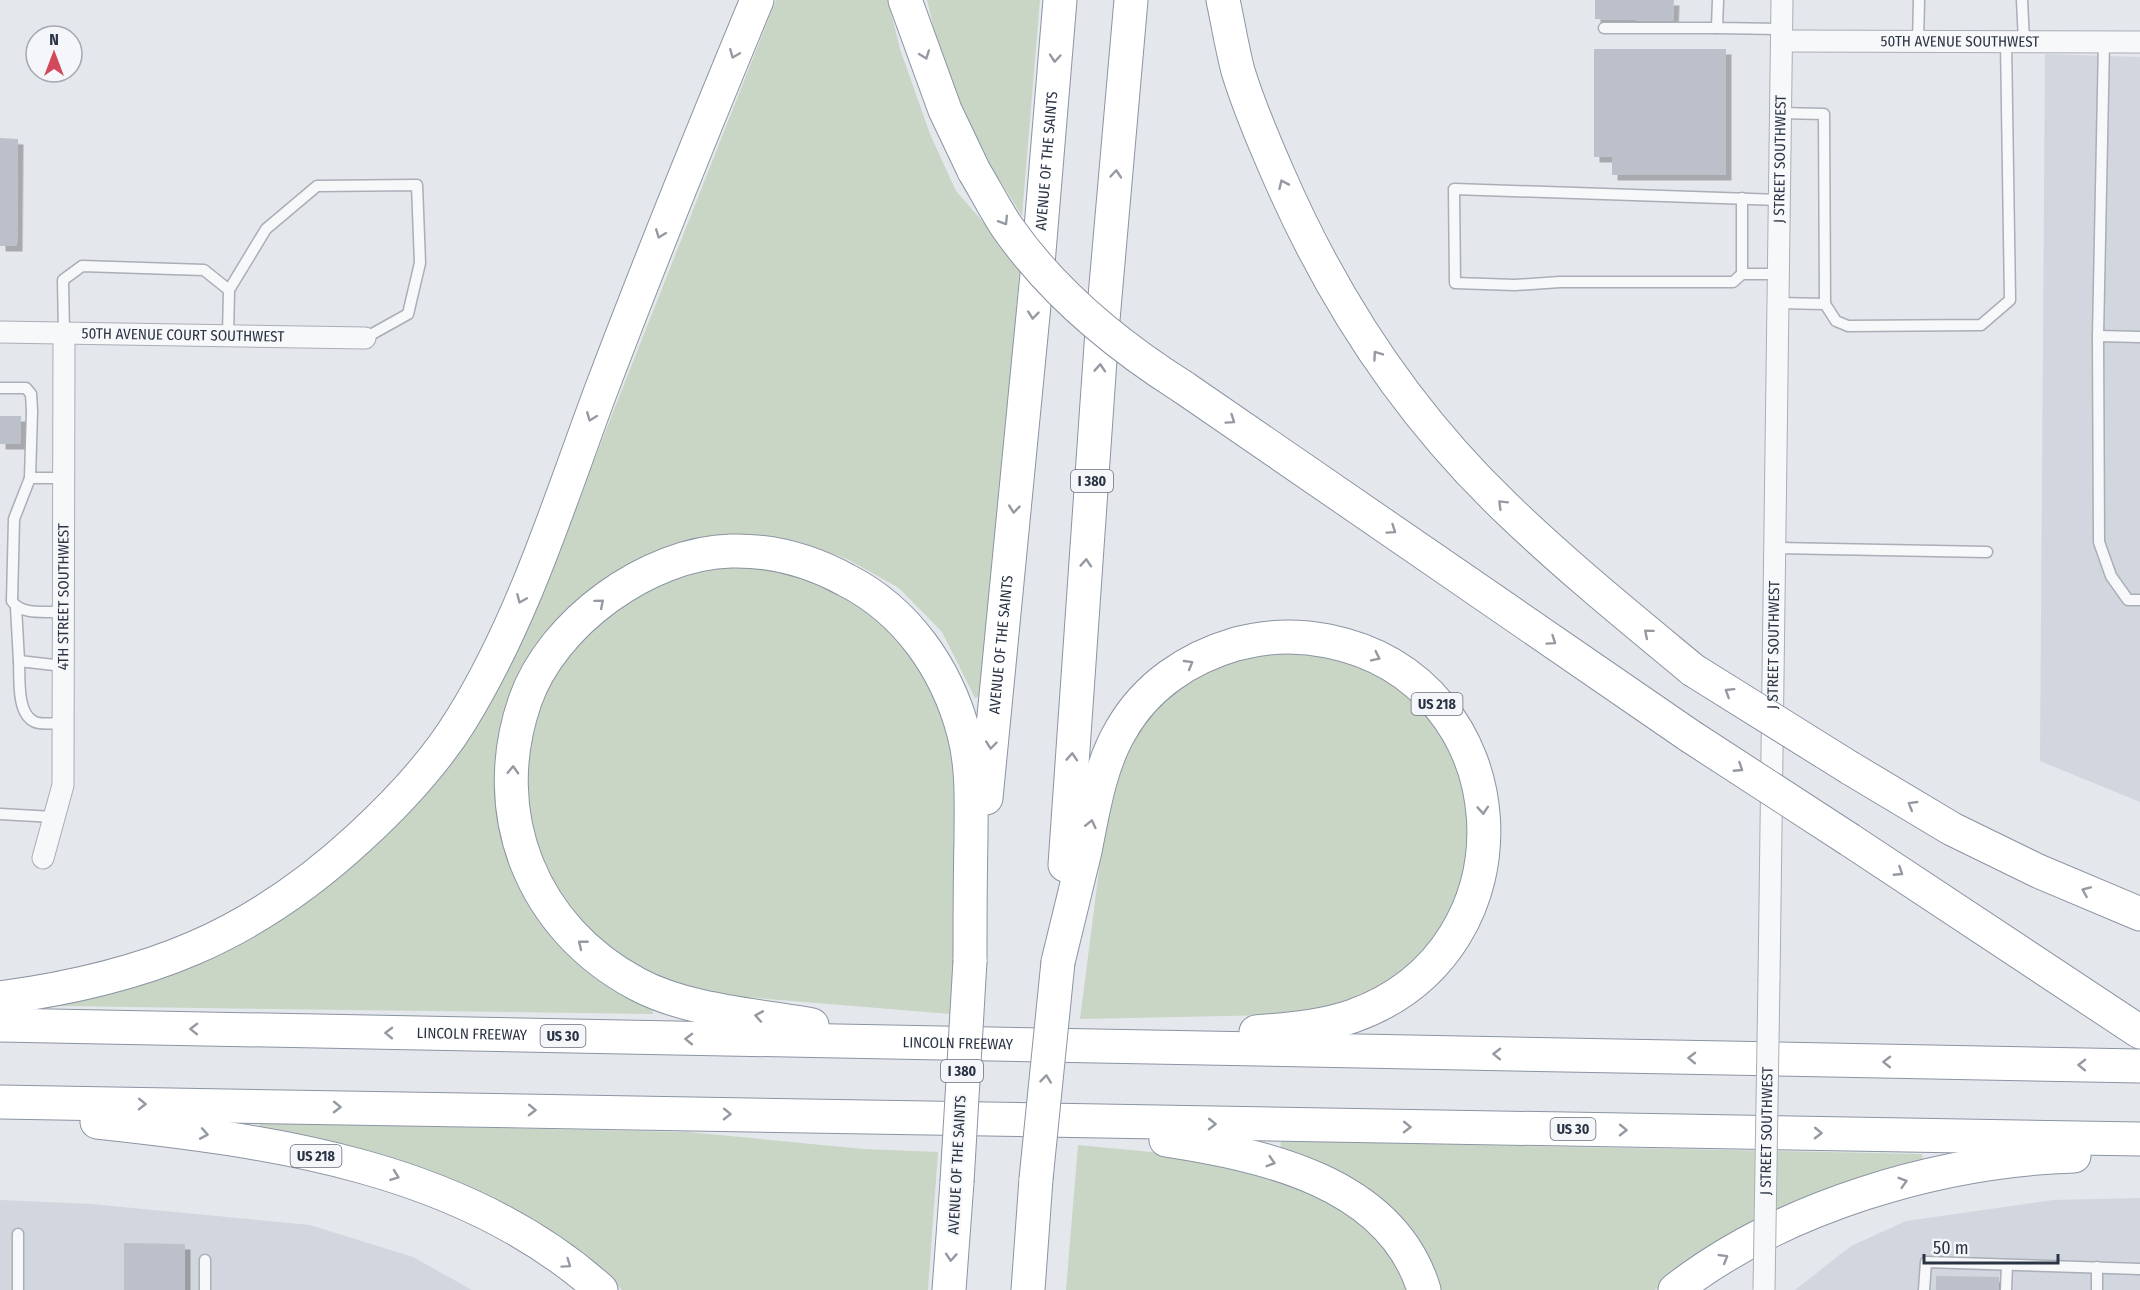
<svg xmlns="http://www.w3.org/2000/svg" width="2140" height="1290" font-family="'Fira Sans Condensed',sans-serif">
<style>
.built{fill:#d2d6de}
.green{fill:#c9d6c5}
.building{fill:#bbc0ca;filter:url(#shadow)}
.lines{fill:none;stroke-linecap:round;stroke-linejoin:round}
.lane-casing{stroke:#a9aeb7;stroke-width:13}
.street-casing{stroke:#a9aeb7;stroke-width:23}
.highway-casing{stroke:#8b94a3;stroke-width:35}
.lane{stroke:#f7f8fa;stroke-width:10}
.street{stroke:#f7f8fa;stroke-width:21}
.highway{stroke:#fff;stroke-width:33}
.street-bridge-casing{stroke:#a9aeb7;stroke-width:23;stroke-linecap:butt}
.highway-bridge-casing{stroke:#8b94a3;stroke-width:35;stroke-linecap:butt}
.street-bridge{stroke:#f7f8fa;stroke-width:21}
.highway-bridge{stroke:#fff;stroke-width:33}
.oneway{stroke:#959aa2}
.labels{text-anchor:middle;stroke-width:4.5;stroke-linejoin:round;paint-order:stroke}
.shield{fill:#f4f6f9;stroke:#676e7b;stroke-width:1.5}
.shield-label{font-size:14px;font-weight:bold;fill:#2b3445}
.street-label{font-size:15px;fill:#2b3445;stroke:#f4f6f9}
</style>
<defs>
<filter id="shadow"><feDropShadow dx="5.5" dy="5.5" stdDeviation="0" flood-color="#0004"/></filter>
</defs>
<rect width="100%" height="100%" fill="#e4e7ec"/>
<g class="built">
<path d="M2045,54L2140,57V802L2040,761Z"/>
<path d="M2140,1198V1290H1795L1851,1246L1906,1221L2053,1200Z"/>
<path d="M0,1200L91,1204L310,1225L413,1257L472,1290H0Z"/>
</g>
<g class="green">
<path d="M776,0H888L900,49L930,134L956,191L1020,264L984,694L975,698L942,632L899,588L847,559L797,541L746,535L551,632L503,832L651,1005L653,1014L59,1006V1000L349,864L561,544Z"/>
<path d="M927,0H1040L1022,216L993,169L946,78Z"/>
<path d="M712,564L802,572L886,614L953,723L959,881L950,1014L709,994L653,978L618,956L580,923L557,894L539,852L527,804V762L532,729L557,666L577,638L645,585Z"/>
<path d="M1320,648L1392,675L1450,736L1475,833L1455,911L1402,977L1333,1008L1277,1015L1080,1019L1109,792L1127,742L1173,689L1244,652Z"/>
<path d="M260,1123L688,1132L864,1149L938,1152L928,1290H622L612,1280L259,1131Z"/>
<path d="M1281,1141L1922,1154L1923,1163L1741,1231L1655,1290H1437L1280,1150Z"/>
<path d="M1078,1145L1161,1153L1291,1182L1351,1212L1389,1254L1407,1290H1066Z"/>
</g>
<g class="building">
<path d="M1595,0H1674L1673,21L1595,19Z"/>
<path d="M1594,49H1726V175H1612V157H1594Z"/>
<path d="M0,138L18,139L17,246H0Z"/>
<path d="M0,416H21L20,444H0Z"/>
<path d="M124,1243L185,1244V1290H124Z"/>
<path d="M1936,1276L1999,1277V1290H1936Z"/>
</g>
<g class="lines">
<defs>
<g id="lane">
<path d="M1718,0L1717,28L1782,29"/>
<path d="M2022,0L2024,42"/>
<path d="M1604,28H1717"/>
<path d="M1918,42L1919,0"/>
<path d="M2104,42L2098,336L2099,542L2111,576L2128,600H2140"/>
<path d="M1742,198V274"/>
<path d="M1779,274H1742L1733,282H1560L1515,285L1455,283L1454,189L1780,200"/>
<path d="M229,290L266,229L317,186L417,185L420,263L408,314L365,338"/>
<path d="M1778,303L1825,304L1824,114L1781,113"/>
<path d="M1825,304L1836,321L1848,326L1981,325L2010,300L2006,42"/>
<path d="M64,333L63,280L82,266L204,270L229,290L228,336"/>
<path d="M2098,336L2140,337"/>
<path d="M0,388H26L31,394L32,411L30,478L14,519L12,601C21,616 48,611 64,612"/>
<path d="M30,478H64"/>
<path d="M1774,548L1987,552"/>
<path d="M16,607L19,661L63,666"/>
<path d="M19,661C20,677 16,714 35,722C42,725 55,723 63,723"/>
<path d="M0,814L54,817"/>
<path d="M18,1290V1234"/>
<path d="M205,1290V1260"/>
<path d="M1924,1290L1926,1262L2140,1269"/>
<path d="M2006,1290L2007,1265"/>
<path d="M2097,1290V1267"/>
</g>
<g id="street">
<path id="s1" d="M1782,41L2140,42"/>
<path id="s2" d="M0,332L365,338"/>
<path id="s3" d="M43,858L63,785L64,333"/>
<path id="s4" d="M1769,979L1782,0"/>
</g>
<g id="highway">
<path d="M905,0L945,110L974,171"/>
<path d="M1223,0C1228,23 1232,48 1238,71C1249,107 1264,142 1279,176C1333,300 1407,413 1505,507C1565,565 1629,617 1693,670"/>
<path d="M1183,387L1690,736"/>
<path d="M1850,768L1952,829L2038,871L2140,914"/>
<path id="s5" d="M986,798L1038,264L1060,0"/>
<path d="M1850,840L2140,1032"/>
<path d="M1065,865L1102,331L1131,0"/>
<path d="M1058,962C1067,925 1076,888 1085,851C1093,811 1100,765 1121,730C1146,686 1188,658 1236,644C1266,636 1298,635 1328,641C1522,680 1540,949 1353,1016C1322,1027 1288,1029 1256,1032"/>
<path d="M0,998C147,978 251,938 360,837C398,802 434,764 461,720C523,620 559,503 600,393C650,261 703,130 757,0"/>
<path id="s6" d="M0,1025L2140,1066"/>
<path d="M812,1025C757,1015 687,1011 637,984C532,928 486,814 525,701C552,623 648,553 731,551C771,550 811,561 846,580C907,611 947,669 964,734C973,768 971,806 971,840C970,880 970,921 970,961"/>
<path d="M0,1102L2140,1139"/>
<path d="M97,1122C273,1141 464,1167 601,1290"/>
<path d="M1166,1140C1262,1155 1391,1181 1424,1290"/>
<path d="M949,1290L957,1182"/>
<path d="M1028,1290L1036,1179"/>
<path d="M1675,1290C1782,1207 1939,1160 2074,1156"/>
</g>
</defs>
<use href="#lane" class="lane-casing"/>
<use href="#street" class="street-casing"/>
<use href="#highway" class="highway-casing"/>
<use href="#lane" class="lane"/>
<use href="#street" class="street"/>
<use href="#highway" class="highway"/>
<defs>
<g id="street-bridge">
<path id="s7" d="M1764,1290L1769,979"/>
</g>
<g id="highway-bridge">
<path d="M974,171C985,189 995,209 1007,227C1053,293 1115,344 1183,387"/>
<path d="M1693,670L1850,768"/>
<path d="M1690,736L1850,840"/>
<path d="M1036,1179L1058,962"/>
<path d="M957,1182L970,961"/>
</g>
</defs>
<use href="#street-bridge" class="street-bridge-casing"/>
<use href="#highway-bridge" class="highway-bridge-casing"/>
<use href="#street-bridge" class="street-bridge"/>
<use href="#highway-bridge" class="highway-bridge"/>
</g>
<defs><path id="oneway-chevron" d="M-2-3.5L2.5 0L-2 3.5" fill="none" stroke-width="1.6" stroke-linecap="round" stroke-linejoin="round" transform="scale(1.5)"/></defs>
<g class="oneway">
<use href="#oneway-chevron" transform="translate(734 54) rotate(112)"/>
<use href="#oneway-chevron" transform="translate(925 55) rotate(70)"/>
<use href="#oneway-chevron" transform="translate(1055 58) rotate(95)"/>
<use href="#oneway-chevron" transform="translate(1116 174) rotate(-85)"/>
<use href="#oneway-chevron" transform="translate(1283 184) rotate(-114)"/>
<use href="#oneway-chevron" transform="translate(1004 221) rotate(58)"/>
<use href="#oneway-chevron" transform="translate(660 234) rotate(111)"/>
<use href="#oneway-chevron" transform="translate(1033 315) rotate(96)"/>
<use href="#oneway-chevron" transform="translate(1377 355) rotate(-125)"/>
<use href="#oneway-chevron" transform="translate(1100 368) rotate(-86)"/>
<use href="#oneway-chevron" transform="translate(591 417) rotate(111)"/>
<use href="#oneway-chevron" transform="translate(1231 420) rotate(34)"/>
<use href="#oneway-chevron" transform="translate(1502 504) rotate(-135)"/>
<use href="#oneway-chevron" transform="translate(1014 509) rotate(96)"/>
<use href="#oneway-chevron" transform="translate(1392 530) rotate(34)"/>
<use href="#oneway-chevron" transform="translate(1086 563) rotate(-86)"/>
<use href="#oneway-chevron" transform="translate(521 599) rotate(113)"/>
<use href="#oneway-chevron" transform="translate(600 603) rotate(-40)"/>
<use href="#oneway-chevron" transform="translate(1648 633) rotate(-140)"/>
<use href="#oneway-chevron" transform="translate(1552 641) rotate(34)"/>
<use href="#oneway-chevron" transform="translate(1376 657) rotate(26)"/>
<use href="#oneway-chevron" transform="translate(1189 664) rotate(-30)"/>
<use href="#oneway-chevron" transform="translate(1729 692) rotate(-148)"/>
<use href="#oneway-chevron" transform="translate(991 745) rotate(96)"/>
<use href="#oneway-chevron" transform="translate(1072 757) rotate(-86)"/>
<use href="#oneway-chevron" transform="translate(1739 768) rotate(33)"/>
<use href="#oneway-chevron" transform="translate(513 770) rotate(-88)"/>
<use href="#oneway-chevron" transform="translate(1912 805) rotate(-149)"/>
<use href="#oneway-chevron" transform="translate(1483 810) rotate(86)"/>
<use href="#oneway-chevron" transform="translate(1091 824) rotate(-77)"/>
<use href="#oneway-chevron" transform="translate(1899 872) rotate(33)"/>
<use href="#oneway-chevron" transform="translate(2086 891) rotate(-157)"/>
<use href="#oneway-chevron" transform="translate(582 944) rotate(-141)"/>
<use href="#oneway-chevron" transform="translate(759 1016) rotate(-170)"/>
<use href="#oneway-chevron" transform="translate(194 1029) rotate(-179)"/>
<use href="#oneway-chevron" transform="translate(389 1033) rotate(-179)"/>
<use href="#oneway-chevron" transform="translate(689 1039) rotate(-179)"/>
<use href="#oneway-chevron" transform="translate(1497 1054) rotate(-179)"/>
<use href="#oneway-chevron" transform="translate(1692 1058) rotate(-179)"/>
<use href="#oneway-chevron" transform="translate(1887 1062) rotate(-179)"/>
<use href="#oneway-chevron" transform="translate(2082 1065) rotate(-179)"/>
<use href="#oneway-chevron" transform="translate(1046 1079) rotate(-84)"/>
<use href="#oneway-chevron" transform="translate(142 1104) rotate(1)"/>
<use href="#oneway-chevron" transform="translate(337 1107) rotate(1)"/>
<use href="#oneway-chevron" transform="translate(532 1110) rotate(1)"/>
<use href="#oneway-chevron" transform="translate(727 1114) rotate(1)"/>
<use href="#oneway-chevron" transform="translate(1212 1124) rotate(1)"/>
<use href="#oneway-chevron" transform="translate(1407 1127) rotate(1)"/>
<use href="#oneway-chevron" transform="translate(1623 1130) rotate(1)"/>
<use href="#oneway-chevron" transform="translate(1818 1133) rotate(1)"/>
<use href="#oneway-chevron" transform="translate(204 1134) rotate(10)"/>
<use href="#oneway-chevron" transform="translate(1271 1162) rotate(17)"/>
<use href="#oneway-chevron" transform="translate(395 1176) rotate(20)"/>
<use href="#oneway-chevron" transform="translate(1903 1182) rotate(-17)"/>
<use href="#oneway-chevron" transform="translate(951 1257) rotate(94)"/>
<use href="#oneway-chevron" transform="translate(1724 1258) rotate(-31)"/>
<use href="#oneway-chevron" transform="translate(567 1264) rotate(35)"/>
</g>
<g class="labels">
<g class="shield">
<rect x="1071" y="470" width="42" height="22" rx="4.5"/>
<rect x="1411.5" y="693" width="51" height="22" rx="4.5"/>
<rect x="540.5" y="1025" width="45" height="22" rx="4.5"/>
<rect x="941" y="1060" width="42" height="22" rx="4.5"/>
<rect x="1550.5" y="1118" width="45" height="22" rx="4.5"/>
<rect x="290.5" y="1145" width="51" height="22" rx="4.5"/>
</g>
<g class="shield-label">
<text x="1092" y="486">I 380</text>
<text x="1437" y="709">US 218</text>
<text x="563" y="1041">US 30</text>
<text x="962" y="1076">I 380</text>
<text x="1573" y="1134">US 30</text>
<text x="316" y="1161">US 218</text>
</g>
<g class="street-label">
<text dy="5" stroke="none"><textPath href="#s1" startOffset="178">50TH AVENUE SOUTHWEST</textPath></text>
<text dy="5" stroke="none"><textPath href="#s4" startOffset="820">J STREET SOUTHWEST</textPath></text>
<text dy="5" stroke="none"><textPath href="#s5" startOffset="640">AVENUE OF THE SAINTS</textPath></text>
<text dy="5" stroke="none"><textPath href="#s2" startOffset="183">50TH AVENUE COURT SOUTHWEST</textPath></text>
<text dy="5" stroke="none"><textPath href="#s3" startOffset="264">4TH STREET SOUTHWEST</textPath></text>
<text dy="5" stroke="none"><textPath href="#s5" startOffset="154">AVENUE OF THE SAINTS</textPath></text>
<text dy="5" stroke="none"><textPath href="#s4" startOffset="334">J STREET SOUTHWEST</textPath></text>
<text dy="5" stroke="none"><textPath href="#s6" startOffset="472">LINCOLN FREEWAY</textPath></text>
<text dy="5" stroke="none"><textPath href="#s6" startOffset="958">LINCOLN FREEWAY</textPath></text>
<text dy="5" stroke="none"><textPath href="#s7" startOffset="159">J STREET SOUTHWEST</textPath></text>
<text transform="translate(957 1165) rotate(-87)" y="5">AVENUE OF THE SAINTS</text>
</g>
</g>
<g transform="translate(54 54)"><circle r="28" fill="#f4f6f9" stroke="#a4a8b1" stroke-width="1.5"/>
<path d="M0-4.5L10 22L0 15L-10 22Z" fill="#d1495b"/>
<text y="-9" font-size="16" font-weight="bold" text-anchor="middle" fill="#2b3445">N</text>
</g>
<path d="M1924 1254v9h134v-9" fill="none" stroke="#2b3445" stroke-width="3"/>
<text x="1933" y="1254" font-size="18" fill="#2b3445" stroke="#f4f6f9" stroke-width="4.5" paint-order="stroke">50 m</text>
</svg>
